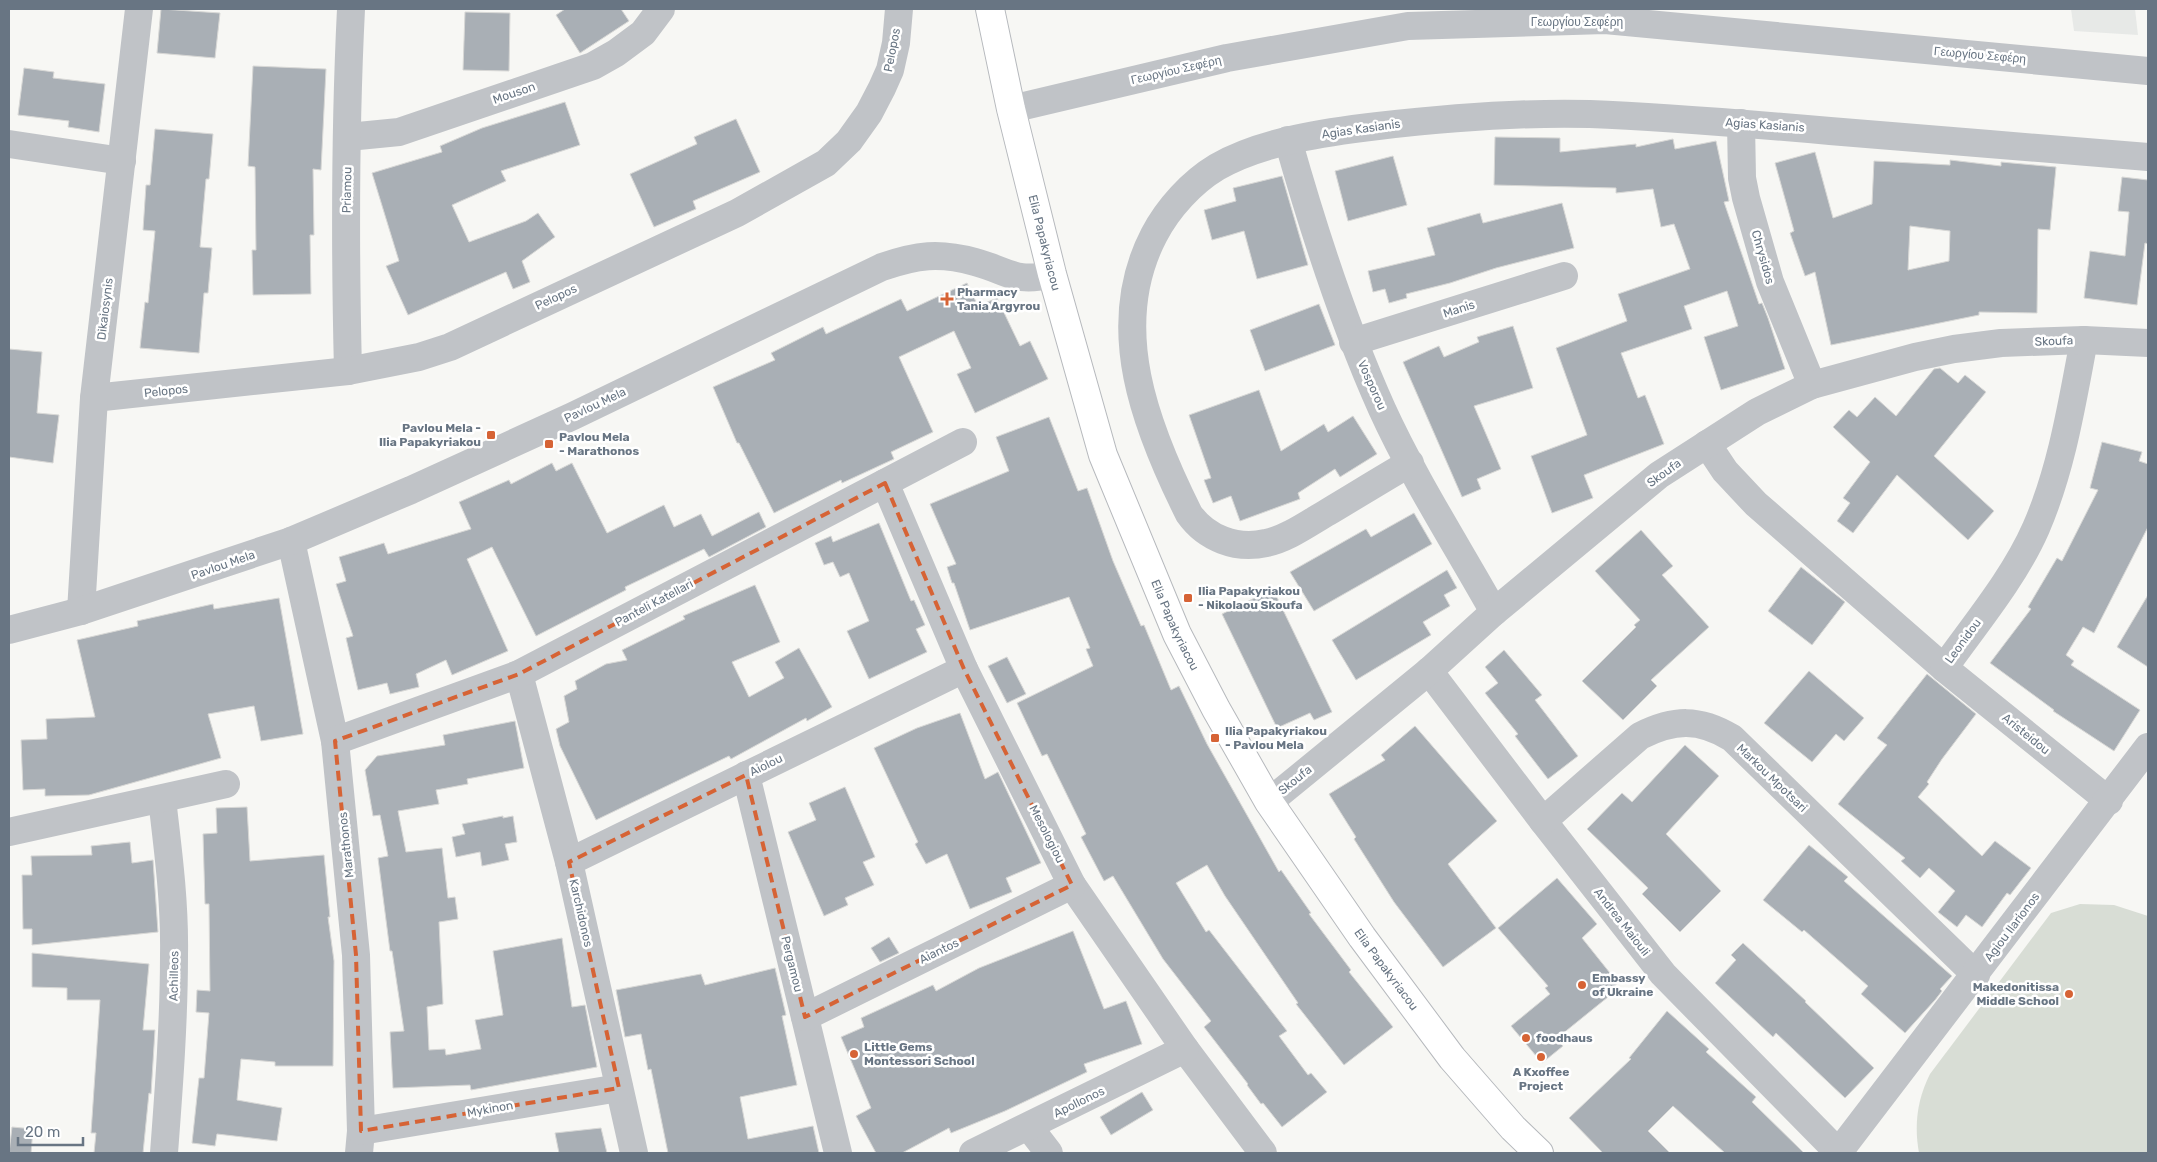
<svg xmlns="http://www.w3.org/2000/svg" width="2157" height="1162" font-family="Rubik,sans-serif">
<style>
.built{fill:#e7e9e7}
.green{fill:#d8ddd5}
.building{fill:#a9afb5;stroke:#d8d8d6;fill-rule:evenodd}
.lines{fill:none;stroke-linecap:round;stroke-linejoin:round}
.major-casing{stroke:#b6b9bd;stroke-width:30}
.minor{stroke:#c0c3c7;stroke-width:28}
.major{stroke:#fff;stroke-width:28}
.marked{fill:none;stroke:#d66335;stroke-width:4;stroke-dasharray:10 6;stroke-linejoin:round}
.poi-dot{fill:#d66335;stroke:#fff;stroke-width:2}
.labels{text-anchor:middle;stroke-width:5;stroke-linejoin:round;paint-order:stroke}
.street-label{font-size:12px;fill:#687583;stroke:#fff}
.poi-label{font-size:12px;font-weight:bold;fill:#687583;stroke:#fff;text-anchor:start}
</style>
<rect width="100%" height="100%" fill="#f7f7f4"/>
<path class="built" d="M2071,9H2135L2138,35L2074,31Z"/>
<path class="green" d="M2080,904L2114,905L2148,916V1153H1919C1914,1125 1917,1100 1930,1074L2051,913Z"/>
<g class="building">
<path d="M161,9L220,13L215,58L157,53Z"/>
<path d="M565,9H621L629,21L580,53L556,15Z"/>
<path d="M465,12L510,13L509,71L463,70Z"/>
<path d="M253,66L326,69L321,170L313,169L314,235H310L311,294L253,295L252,250H256L255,167L248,166Z"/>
<path d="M24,68L54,72L53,78L105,84L99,132L68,127L69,121L18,115Z"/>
<path d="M565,102L580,145L501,171L506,181L452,205L469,242L526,221L538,213L555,237L522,261L530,282L513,289L506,272L408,315L386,266L399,261L372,173L442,152L440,146L482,128Z"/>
<path d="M736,119L760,172L693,201L696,209L654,227L630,174L697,144L694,137Z"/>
<path d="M155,129L213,134L209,179H206L200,247L212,248L208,293H204L199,353L140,348L145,302L148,303L155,231L143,230L146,185H150Z"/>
<path d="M1495,137L1560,138V152L1636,144V147L1673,139L1675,149L1716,141L1729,201L1724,202L1759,304L1762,303L1768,318L1785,369L1721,390L1704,337L1738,326L1727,291L1684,306L1692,329L1621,353L1638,398L1645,395L1664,444L1584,475L1593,498L1552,513L1531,456L1587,435L1556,348L1627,321L1618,294L1690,269L1674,224L1661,227L1653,189L1616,193V188L1494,185Z"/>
<path d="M1815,152L1833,218L1872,204L1874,161L1950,165V160L2001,166V162L2056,167L2050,230L2038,229L2037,313L1979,312V315L1831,345L1815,272L1805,276L1790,233L1794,231L1775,163ZM1910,226L1950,231L1949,261L1908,270Z"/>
<path d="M1393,156L1407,205L1348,221L1335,171Z"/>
<path d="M1282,176L1308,265L1257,279L1244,231L1212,240L1204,210L1236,201L1233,188Z"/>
<path d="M2122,177L2148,180V244L2145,243L2137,305L2084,298L2090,251L2125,256L2129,212L2118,211Z"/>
<path d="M1562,203L1574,248L1496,268L1450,283L1406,294L1407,298L1389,303L1385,289L1373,292L1368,271L1435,255L1427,228L1480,213L1483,223Z"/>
<path d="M967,283L978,306L997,298L1020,346L1030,341L1048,379L975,413L957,374L971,368L954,331L899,357L933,432L891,452L894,459L842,483L841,480L774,513L739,443H737L713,387L775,360L771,353L823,327L826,334L901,299L907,311Z"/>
<path d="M1319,304L1335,345L1265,371L1250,330Z"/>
<path d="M1513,326L1533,388L1474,406L1501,469L1477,479L1481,489L1462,497L1403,362L1439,346L1444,357L1479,342L1477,337Z"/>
<path d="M9,349L42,352L37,413L59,415L53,463L9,457Z"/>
<path d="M1940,368L1958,383L1965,375L1986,392L1934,456L1994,511L1968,540L1897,475L1853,533L1837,521L1850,503L1843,498L1870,462L1833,427L1849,410L1857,417L1875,397L1896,416L1934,369Z"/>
<path d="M1259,390L1281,451L1324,424L1328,432L1353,416L1377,454L1340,477L1335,469L1298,493L1300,499L1240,521L1231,496L1213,503L1204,480L1211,478L1189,415Z"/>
<path d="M1049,417L1078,491L1087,488L1113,561L1141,626L1144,625L1171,690L1179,686L1207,744L1279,872L1281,870L1311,913L1309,914L1351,970L1349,972L1393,1027L1344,1065L1296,1004L1298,1003L1225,896L1207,865L1176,883L1206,932L1209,930L1287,1031L1279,1036L1308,1075L1311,1073L1327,1092L1282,1127L1263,1103L1261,1104L1247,1085L1248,1084L1204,1027L1211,1021L1163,959L1113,876L1104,881L1081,837L1086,834L1047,754L1042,756L1017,703L1093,666L1086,649L1090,648L1069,597L970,630L954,583H952L947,567L956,564L930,504L1009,471L996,437Z"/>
<path d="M2102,442L2142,452L2139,461L2148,464V527L2094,633L2083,627L2066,655L2074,661L2071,665L2140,710L2114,751L2053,711L2054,710L1990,663L2031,609L2028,607L2057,558L2062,561L2098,490L2090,488Z"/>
<path d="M552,463L556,471L572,463L607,533L664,505L674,527L701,514L712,536L759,512L766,527L709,557L704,549L625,587L626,590L536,636L492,547L467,559L508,651L452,675L446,660L416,674L419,687L390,694L387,683L358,690L346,638L353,636L336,584L346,581L339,557L384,543L388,554L471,529L459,502L509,480L511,484Z"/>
<path d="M1414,513L1432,544L1314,611L1290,572L1366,529L1371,537Z"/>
<path d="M879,523L911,601L914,600L925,625L916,629L927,652L869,679L847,631L869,621L849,573L840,577L833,562L824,565L815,543L831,536L833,542Z"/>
<path d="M1641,530L1673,566L1662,575L1709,627L1651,680L1657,686L1623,720L1582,681L1636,627L1634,625L1640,620L1595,571Z"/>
<path d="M1801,567L1845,602L1812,645L1768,611Z"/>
<path d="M1447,570L1457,588L1444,595L1450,606L1423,622L1431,635L1356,680L1332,640Z"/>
<path d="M755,585L780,642L732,662L749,697L784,678L775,662L799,648L832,707L807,721L806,718L731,759L729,756L596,820L560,746L556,729L569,722L564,696L577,689L575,681L606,664L627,660L622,650L685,619L683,616Z"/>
<path d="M1273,589L1332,712L1314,720L1310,713L1277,728L1222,614Z"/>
<path d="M2148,595V667L2117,647Z"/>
<path d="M279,598L303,734L261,741L254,706L208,714L221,758L89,795L45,796V789L23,790L21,740L47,739L46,719L95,717L77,640L138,626L137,621L213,604L214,609Z"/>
<path d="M1504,650L1542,695L1535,700L1578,756L1548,779L1515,736L1518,734L1485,693L1498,683L1485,667Z"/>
<path d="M1007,657L1026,694L1007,703L988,666Z"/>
<path d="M1809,671L1864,718L1844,741L1836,734L1812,762L1764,723Z"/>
<path d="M1927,674L1976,714L1942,759L1927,782L1929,784L1918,797L1982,856L1995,841L2031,868L2010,895L2007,893L1982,927L1966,915L1957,927L1938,912L1955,891L1929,868L1920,878L1901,861L1905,858L1838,804L1887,745L1877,738Z"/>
<path d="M960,713L985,779L998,772L1041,863L1006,878L1012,892L970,909L947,854L926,864L915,844L918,842L874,748L917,728Z"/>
<path d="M515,721L524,768L467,779L468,784L436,790L439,804L398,811L406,852L442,848L448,898L455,897L458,919L439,922L443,1004L427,1007L429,1050L445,1049L446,1055L481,1049L475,1020L503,1015L493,951L562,938L572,1007L585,1005L597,1067L471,1090L470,1085L393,1088L390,1032L404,1031L392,951H390L378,858L388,856L380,815L373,816L365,770L377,756L445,745L443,735Z"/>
<path d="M1415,726L1497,821L1448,864L1496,928L1443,967L1394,902L1354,839L1356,837L1329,794L1385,760L1381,755Z"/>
<path d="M1685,745L1719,776L1666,834L1721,891L1680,932L1642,894L1648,888L1587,829L1622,793L1632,802Z"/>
<path d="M845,787L875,857L863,862L874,885L845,898L848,905L824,916L788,832L816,820L809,803Z"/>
<path d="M247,807L250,861L324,855L330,917H328L334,961L333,1066H275V1062L241,1059L237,1100L282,1108L277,1141L217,1134L215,1146L192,1143L199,1078H204L209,1013L196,1012L197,990L210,991L209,904H205L203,834L217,833L216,808Z"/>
<path d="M503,816V818L513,816L517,842L505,844L509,860L482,866L480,852L456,857L452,837L465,834L462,824Z"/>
<path d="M130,842L132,863L153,860L158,932L32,945V929H23L22,875H32L31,856L92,855L91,846Z"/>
<path d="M1809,845L1848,877L1844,881L1952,976L1940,989L1942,991L1935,1000L1905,1033L1861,994L1868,986L1804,930L1802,932L1763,900Z"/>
<path d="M1557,878L1597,924L1582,938L1618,983L1605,994L1608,997L1556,1039L1563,1046L1542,1063L1511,1026L1550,994L1545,988L1548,986L1498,928Z"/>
<path d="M1073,931L1104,1009L1126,1001L1142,1044L1084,1064L1087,1072L1005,1111L951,1133L949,1128L902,1153H876L856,1116L871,1108L841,1037L864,1027L861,1018L933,985L936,991L979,968Z"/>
<path d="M889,937L899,953L880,962L871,948Z"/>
<path d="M1743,943L1806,1001L1805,1002L1874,1068L1845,1098L1776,1033L1773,1037L1715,983L1736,960L1731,955Z"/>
<path d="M32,953L149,964L143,1030H155L151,1094L149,1093L143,1153H94L96,1133H91L100,1000H67V988L32,987Z"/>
<path d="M775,968L786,1015L782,1016L797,1085L740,1097L748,1139L813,1126L819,1153H668L651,1069L648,1070L641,1034L625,1037L616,990L701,974L705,985Z"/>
<path d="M1667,1011L1709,1049L1706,1052L1756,1097L1752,1102L1804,1153H1725L1673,1106L1648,1131L1670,1153H1603L1569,1118L1631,1059L1629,1058Z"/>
<path d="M1142,1092L1153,1110L1111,1135L1100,1117Z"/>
<path d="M12,1127L33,1129L31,1153H9Z"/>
<path d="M601,1128L607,1153H559L555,1133Z"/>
</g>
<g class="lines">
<defs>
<g id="major">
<path id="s1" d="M990,9L1011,109L1052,274L1103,455L1177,634L1216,709L1269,802L1362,937L1452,1058L1513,1128L1539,1153"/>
</g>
</defs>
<use href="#major" class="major-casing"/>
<g class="minor">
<path d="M1011,109L1227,58L1408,26L1605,20L2148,71"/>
<path d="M1741,123L1742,178L1746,198L1770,282L1812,385"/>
<path d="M348,137L399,132L593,66L616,53L643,33L661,9"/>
<path d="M1288,140C1314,232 1343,322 1382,409C1413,477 1457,546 1494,612"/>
<path d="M9,144L122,161"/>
<path d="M1353,342L1564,276"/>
<path d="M348,371C345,250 345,129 351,9"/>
<path d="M94,398L348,371L419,357L450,347L737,213L826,163L849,141L869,113L882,88L890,70L896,43L899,9"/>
<path d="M1707,444L1725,471L1756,504L1944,668C1976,623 2014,578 2036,528C2062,468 2072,403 2084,340"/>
<path d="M1410,463C1382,479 1355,496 1328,512C1309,523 1287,539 1266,543C1236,550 1206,538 1189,514C1146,428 1106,327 1154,235C1168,208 1192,182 1217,167C1262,141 1327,132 1378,126C1448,118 1520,112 1590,114C1670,117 1750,124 1830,131C1936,139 2042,149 2148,157"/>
<path d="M885,483L964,669L1072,885L1185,1049L1263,1153"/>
<path d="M291,541L335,741L356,955L361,1131L359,1153"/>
<path d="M81,611L94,398L139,9"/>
<path d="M9,630L81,611L291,541L411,490L573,416L882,267C917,255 939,252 975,262C1009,271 1015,284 1052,274"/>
<path d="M1944,668L2109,801"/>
<path d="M1429,671L1543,821L1663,974L1839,1153"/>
<path d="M519,674L569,862L634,1153"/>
<path d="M335,741L519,674L963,442"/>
<path d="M746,775L838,1153"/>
<path d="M162,799C168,850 175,903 174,955C174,1021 169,1087 164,1153"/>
<path d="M1269,802L1429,671L1494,612L1659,475L1757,412L1812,385L1915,357L1954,349L2001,343L2084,340L2148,343"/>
<path d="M1543,821L1640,736C1674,719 1699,718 1732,738L1976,975"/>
<path d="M9,832L226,784"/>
<path d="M569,862L964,669"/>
<path d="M805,1017L1072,885"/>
<path d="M1029,1127L1049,1153"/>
<path d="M361,1131L619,1088"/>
<path d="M973,1153L1185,1049"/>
<path d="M1838,1153L2148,747"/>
</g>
<use href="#major" class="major"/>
</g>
<path class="marked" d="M885,483L964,669L1072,885L805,1017L746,775L569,862L619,1088L361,1131L356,955L335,741L519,674Z"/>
<g class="poi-dot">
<path d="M944.5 291.5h5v5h5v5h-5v5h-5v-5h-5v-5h5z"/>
<rect x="486" y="430" width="10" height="10" rx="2.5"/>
<rect x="544" y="439" width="10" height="10" rx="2.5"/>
<rect x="1183" y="593" width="10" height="10" rx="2.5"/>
<rect x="1210" y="733" width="10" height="10" rx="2.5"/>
<circle cx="1582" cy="985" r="5"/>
<circle cx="2069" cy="994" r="5"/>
<circle cx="1526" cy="1038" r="5"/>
<circle cx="854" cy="1054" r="5"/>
<circle cx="1541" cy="1057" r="5"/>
</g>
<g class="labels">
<g class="street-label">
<text x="1577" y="26">Γεωργίου Σεφέρη</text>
<text transform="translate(892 50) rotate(-79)" y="4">Pelopos</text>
<text transform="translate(1980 55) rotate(5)" y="4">Γεωργίου Σεφέρη</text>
<text transform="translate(1176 70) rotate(-13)" y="4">Γεωργίου Σεφέρη</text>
<text transform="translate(514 93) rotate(-19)" y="4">Mouson</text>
<text transform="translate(1765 125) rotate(4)" y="4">Agias Kasianis</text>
<text transform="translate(1361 129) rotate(-8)" y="4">Agias Kasianis</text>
<text transform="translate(347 190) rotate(-89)" y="4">Priamou</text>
<text dy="4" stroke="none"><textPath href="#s1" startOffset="240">Elia Papakyriacou</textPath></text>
<text transform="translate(1763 257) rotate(74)" y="4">Chrysidos</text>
<text transform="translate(556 297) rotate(-25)" y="4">Pelopos</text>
<text transform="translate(105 309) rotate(-83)" y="4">Dikaiosynis</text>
<text transform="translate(1459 309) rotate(-18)" y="4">Manis</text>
<text transform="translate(2054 341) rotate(-2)" y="4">Skoufa</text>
<text transform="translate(1372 385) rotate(66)" y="4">Vosporou</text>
<text transform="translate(166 391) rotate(-6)" y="4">Pelopos</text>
<text transform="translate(595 405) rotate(-25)" y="4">Pavlou Mela</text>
<text transform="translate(1664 473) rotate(-36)" y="4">Skoufa</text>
<text transform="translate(223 565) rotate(-19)" y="4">Pavlou Mela</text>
<text transform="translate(654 603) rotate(-28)" y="4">Panteli Katellari</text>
<text dy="4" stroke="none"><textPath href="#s1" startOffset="645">Elia Papakyriacou</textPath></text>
<text transform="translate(1963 641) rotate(-54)" y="4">Leonidou</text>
<text transform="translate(2026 734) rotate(39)" y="4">Aristeidou</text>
<text transform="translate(766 765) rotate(-26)" y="4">Aiolou</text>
<text transform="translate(1772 778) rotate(44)" y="4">Markou Mpotsari</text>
<text transform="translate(1295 780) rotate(-39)" y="4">Skoufa</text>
<text transform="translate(1047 834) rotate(63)" y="4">Mesologiou</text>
<text transform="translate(346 845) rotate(-96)" y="4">Marathonos</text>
<text transform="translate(581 913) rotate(77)" y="4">Karchidonos</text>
<text transform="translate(1622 922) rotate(52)" y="4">Andrea Maiouli</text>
<text transform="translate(2012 927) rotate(-53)" y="4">Agiou Ilarionos</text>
<text transform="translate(939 951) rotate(-26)" y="4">Aiantos</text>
<text transform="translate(792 964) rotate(76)" y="4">Pergamou</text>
<text dy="4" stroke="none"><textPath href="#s1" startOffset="1050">Elia Papakyriacou</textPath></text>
<text transform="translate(174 976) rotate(-89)" y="4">Achilleos</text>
<text transform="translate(1079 1102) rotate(-26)" y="4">Apollonos</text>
<text transform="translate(490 1109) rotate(-10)" y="4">Mykinon</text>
</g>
<g class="poi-label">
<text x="957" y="296">Pharmacy<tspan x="957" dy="14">Tania Argyrou</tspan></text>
<text x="481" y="432" text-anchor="end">Pavlou Mela -<tspan x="481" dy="14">Ilia Papakyriakou</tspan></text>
<text x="559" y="441">Pavlou Mela<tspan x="559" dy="14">- Marathonos</tspan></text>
<text x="1198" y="595">Ilia Papakyriakou<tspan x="1198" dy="14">- Nikolaou Skoufa</tspan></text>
<text x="1225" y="735">Ilia Papakyriakou<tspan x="1225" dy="14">- Pavlou Mela</tspan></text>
<text x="1592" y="982">Embassy<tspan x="1592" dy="14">of Ukraine</tspan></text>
<text x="2059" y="991" text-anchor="end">Makedonitissa<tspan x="2059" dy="14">Middle School</tspan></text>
<text x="1536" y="1042">foodhaus</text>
<text x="864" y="1051">Little Gems<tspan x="864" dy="14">Montessori School</tspan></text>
<text x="1541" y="1076" text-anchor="middle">A Kxoffee<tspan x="1541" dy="14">Project</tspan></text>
</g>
</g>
<rect width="2157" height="1162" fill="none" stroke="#687583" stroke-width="20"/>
<path d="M18 1137v8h65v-8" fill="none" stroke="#687583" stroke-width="2.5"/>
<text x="25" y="1137" font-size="15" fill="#687583" stroke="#ffffff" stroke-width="4" paint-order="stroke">20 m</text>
</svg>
